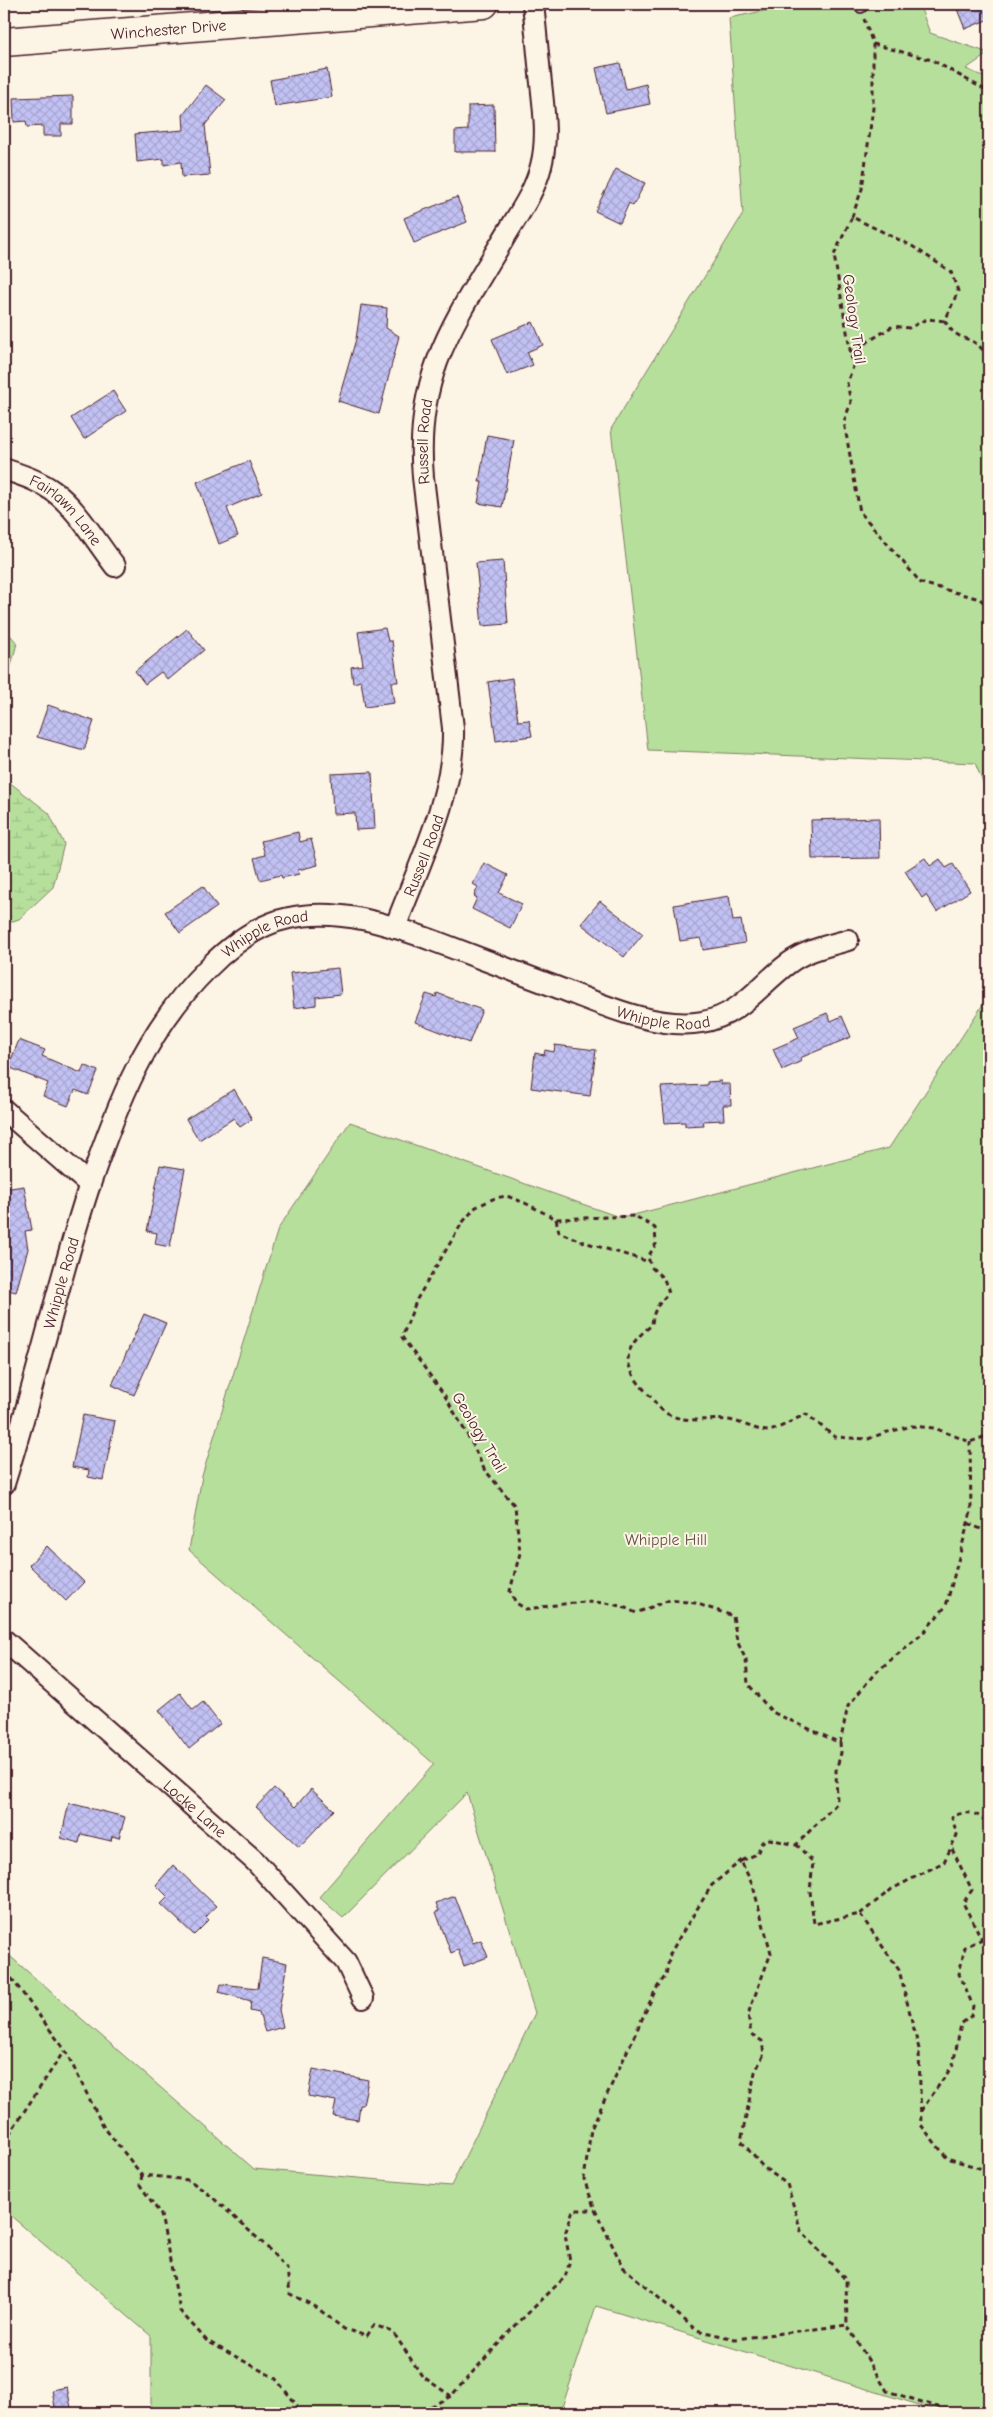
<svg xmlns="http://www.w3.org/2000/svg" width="993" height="2417" font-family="'Comic Neue',sans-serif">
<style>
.wetland{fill:url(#wetland-marsh);stroke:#807f64}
.park{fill:#b6df9c;stroke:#807f64}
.building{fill:url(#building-cross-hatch);stroke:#4a1f2b}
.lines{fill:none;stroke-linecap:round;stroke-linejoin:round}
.lane-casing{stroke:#4a1f2b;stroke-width:14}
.street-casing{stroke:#4a1f2b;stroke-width:24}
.secondary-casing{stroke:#4a1f2b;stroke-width:31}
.path{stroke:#4a1f2b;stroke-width:3;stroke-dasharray:5 4;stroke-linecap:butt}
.lane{stroke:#fcf5e5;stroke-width:10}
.street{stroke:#fcf5e5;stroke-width:20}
.secondary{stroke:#fcf5e5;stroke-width:28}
.labels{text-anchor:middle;stroke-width:4;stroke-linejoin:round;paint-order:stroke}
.street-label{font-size:16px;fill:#4a1f2b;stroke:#fcf5e5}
.park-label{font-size:16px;fill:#654f47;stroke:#fcf5e5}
</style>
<defs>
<pattern id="wetland-marsh" width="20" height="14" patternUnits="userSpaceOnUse" patternTransform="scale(1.25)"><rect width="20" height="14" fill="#b6df9c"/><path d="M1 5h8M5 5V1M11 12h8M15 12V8" fill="none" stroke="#9ebf87"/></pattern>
<pattern id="building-cross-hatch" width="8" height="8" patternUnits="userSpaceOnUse" patternTransform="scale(1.25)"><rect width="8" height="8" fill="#c1c1f3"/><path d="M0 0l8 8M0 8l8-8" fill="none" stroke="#a7a5d0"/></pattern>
</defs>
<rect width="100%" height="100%" fill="#fcf5e5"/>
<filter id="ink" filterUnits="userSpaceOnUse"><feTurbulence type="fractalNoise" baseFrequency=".02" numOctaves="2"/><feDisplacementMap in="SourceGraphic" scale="10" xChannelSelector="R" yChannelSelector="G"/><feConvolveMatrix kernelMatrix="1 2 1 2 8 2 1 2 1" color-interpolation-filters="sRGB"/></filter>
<g filter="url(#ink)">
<g class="wetland">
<path d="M4,628L17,643L11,666L4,677Z"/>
<path d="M4,778L49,813L64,844L53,887L19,919L4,924Z"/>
</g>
<g class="park">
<path d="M797,4H919L930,33L989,53L966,69L989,79V797L975,763L648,750L611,429L743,214L729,18Z"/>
<path d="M989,995V2413H945L596,2306L560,2413H151V2336L4,2210V1951L254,2169L451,2186L535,2013L467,1793L343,1918L319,1897L434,1764L189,1550L202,1476L278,1229L350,1122L622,1218L889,1148Z"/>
</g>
<g class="building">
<path d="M955,4H989V19L965,29Z"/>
<path d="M620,63L626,89L646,84L650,104L606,113L596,68Z"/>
<path d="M327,69L332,97L275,106L270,80Z"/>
<path d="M206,85L226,100L205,125L210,175L182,177L181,162L164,165V159L137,162L135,134L184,130L183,115Z"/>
<path d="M73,96V124H61V136H43V126L27,127L26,121L14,122L13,98Z"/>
<path d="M494,105L495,152H455V131L468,130V106Z"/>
<path d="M616,169L645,183L633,206L629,203L620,223L595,211Z"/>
<path d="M457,197L467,222L414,243L404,218Z"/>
<path d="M361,305L387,308L386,328L399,336L379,414L338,401L356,339Z"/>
<path d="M533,322L543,345L527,352L533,365L507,375L492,339Z"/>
<path d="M113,391L126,411L84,439L71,418Z"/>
<path d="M487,435L514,440L502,507L478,503L482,482H479Z"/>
<path d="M249,461L262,493L227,508L238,536L219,544L197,482Z"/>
<path d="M503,561L508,624L482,626L476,563Z"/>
<path d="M385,628L388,641H392L398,682H391L394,703L365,707L361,681L353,683L351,667L363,665L358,632Z"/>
<path d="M187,629L204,650L168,680L161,672L145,684L135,671Z"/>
<path d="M512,678L518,721L529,720L532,736L496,741L488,682Z"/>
<path d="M48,705L94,721L84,750L37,737Z"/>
<path d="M372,772L375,829L356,830L355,813L333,814L331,774Z"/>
<path d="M879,818L880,858L812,859L811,820Z"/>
<path d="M298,832L300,842L311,839L318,865L298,870L299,874L282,878L281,875L260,880L254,858L265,855L261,841Z"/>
<path d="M925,858L930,866L940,859L946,868L953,864L970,891L937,912L926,895L922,898L905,871Z"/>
<path d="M484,863L508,875L499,893L522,904L510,928L472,909L477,898L474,896L478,887L473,884Z"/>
<path d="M203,886L217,907L180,933L165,912Z"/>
<path d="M729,896L733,921L741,920L745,943L703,950L701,938L680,941L674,905Z"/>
<path d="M600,901L643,934L624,957L581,924Z"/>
<path d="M338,968L341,994L316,997V1005L294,1008L290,973Z"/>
<path d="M437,993L482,1010L469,1043L415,1022L426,994L436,997Z"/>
<path d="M827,1013L831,1021L842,1016L851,1037L800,1058L802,1061L782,1070L773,1049L799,1038L794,1027Z"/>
<path d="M19,1040L45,1050L42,1056L81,1073L84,1065L98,1071L88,1095L75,1090L68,1106L43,1096L48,1083L8,1067Z"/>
<path d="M555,1045L596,1050L590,1096L531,1088L535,1053L544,1055L545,1050L554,1052Z"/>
<path d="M721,1081V1084H730L731,1105H723L724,1120L703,1121L704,1125L685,1126V1122L665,1123L661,1087L707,1085V1082Z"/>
<path d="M234,1089L252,1119L240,1127L234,1118L199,1140L186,1119Z"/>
<path d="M160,1165L185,1169L170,1247L155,1244L157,1233L147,1231Z"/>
<path d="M24,1186L32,1230L25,1231L28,1249L16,1292L4,1289V1189Z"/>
<path d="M144,1314L166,1323L134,1395L112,1385Z"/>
<path d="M83,1415L115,1421L103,1480L88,1477L89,1470L72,1467Z"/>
<path d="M47,1546L84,1582L66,1601L29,1565Z"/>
<path d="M180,1693L193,1710L203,1702L220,1724L189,1749L159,1710Z"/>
<path d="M274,1788L295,1807L311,1789L334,1810L299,1847L256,1807Z"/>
<path d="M69,1803L125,1817L119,1838L112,1836L111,1841L81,1834L79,1843L61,1838Z"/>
<path d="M173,1865L216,1906L206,1917L209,1920L194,1935L161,1904L168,1897L156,1885Z"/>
<path d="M455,1896L473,1943L481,1940L488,1957L464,1966L458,1950L451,1953L436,1912L439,1911L436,1903Z"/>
<path d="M262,1958L287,1963L279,2010L283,2027L265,2032L259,2013L250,2011L251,2001L219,1992L221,1984L258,1988Z"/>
<path d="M313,2069L368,2080L363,2105H360L358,2120L333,2116L336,2101L308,2096Z"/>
<path d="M67,2387L72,2413H56L52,2390Z"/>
</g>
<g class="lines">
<defs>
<path id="lane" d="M858,4L861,7"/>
<g id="street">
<path id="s1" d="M4,469C21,475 38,480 53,491C77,508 97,543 115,566"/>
<path id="s2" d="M395,928C418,866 455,794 453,728L423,477C414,376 454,322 503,240C517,216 534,194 541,166C548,139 544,111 541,83C538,57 536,30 533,4"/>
<path d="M4,1110L90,1185"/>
<path id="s3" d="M4,1484C35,1386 57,1285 89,1187C117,1104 146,1029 209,967C231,945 259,924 289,918C339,907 391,925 437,942C477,957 516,972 556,987C599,1003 655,1030 702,1022C740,1016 760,984 789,963C806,950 828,946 848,940"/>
<path id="s4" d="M4,1640L255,1861L346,1962L363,1998"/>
</g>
<g id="secondary">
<path id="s5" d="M4,42L484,4"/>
</g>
</defs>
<use href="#lane" class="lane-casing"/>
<use href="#street" class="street-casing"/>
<use href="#secondary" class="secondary-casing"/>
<g class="path">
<path d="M873,44L932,60L989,92"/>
<path d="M852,217L862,189L873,108V44L864,19"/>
<path d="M850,353L893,326L909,328L927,319L945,321"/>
<path d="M989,385C984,372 992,359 981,348C970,335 956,342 945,321L958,291L951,272L912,246L852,217L834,255L853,367L847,383L851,402L844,422L860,512L921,583L980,599L989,607"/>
<path d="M556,1219L559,1232C588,1245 619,1252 649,1262"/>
<path d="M968,1523L989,1533"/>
<path d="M989,1661L982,1668L989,1685"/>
<path d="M840,1743L848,1706L875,1673L922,1634L946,1606L971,1512L970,1442"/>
<path d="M796,1844L813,1862L810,1891L814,1924L860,1914L899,1970L919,2049L921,2125L947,2158L989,2171"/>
<path d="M952,1849L972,1890L963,1903L982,1939"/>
<path d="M742,1860L712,1885L679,1938L670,1954L666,1975L656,1989L591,2129L584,2179L595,2210L623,2267L696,2330L735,2339L847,2325"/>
<path d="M860,1914L892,1889L944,1862L957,1835L952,1817C963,1811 974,1811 983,1819H989"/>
<path d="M6,1971L65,2050L103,2126L142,2175L189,2180L211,2196L266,2246L287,2269L290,2294L316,2307L344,2329L367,2336L374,2325L393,2332L422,2376L451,2396"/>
<path d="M921,2111L953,2065L961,2024L971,2016L973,2006L959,1974L965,1947L989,1936"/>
<path d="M4,2142L64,2051"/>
<path d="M142,2175L140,2185L161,2215L180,2311L207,2341L275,2378L297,2405L299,2413"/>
<path d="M425,2413L426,2409L451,2396L510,2331L565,2277L570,2261L565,2234L573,2210H595"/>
<path d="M957,2413L887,2391L847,2325L846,2280L801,2231L787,2184L763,2167L741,2141L755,2072L764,2054L762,2041L751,2034L748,2014L771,1953L753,1886L741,1861L757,1854L762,1842L770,1839L796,1845L837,1803L836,1770L841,1753L840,1743L772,1712L748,1684L746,1660L737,1641L733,1616L695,1603L670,1600L636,1613C602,1594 563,1605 526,1609L516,1603L510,1591L520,1553L515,1506L484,1469L472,1443L445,1396L402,1337L417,1299L462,1223L476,1207L495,1198L507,1196L525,1203L556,1219L635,1216L655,1228L656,1244L648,1257L651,1267L664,1279L669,1293C658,1304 653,1310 652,1325C621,1349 621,1365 648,1394C653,1399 659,1409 666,1413C685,1424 707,1418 727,1420C741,1421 753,1430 768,1431C775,1431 797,1418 806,1414L835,1437L868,1439L884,1433L912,1426L934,1428L970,1442L989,1435"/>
</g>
<use href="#lane" class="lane"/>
<use href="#street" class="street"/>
<use href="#secondary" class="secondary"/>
</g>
</g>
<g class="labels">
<g class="street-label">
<text dy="6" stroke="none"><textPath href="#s5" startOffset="165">Winchester Drive</textPath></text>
<text transform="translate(855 319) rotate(82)" y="6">Geology Trail</text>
<text dy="6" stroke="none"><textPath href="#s2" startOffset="498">Russell Road</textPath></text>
<text dy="6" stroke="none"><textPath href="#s1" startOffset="76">Fairlawn Lane</textPath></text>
<text dy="6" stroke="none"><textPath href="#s2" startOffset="78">Russell Road</textPath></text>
<text dy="6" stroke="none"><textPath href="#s3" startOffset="629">Whipple Road</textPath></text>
<text dy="6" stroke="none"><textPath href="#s3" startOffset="1049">Whipple Road</textPath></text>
<text dy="6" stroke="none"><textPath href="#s3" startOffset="209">Whipple Road</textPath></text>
<text transform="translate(480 1432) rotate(59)" y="6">Geology Trail</text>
<text dy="6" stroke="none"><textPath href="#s4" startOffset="255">Locke Lane</textPath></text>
</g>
<g class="park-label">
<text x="666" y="1545">Whipple Hill</text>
</g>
</g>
<rect width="993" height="2417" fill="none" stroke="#fcf5e5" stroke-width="20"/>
<rect x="10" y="10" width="973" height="2397" fill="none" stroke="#4a1f2b" stroke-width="2" filter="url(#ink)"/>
</svg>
